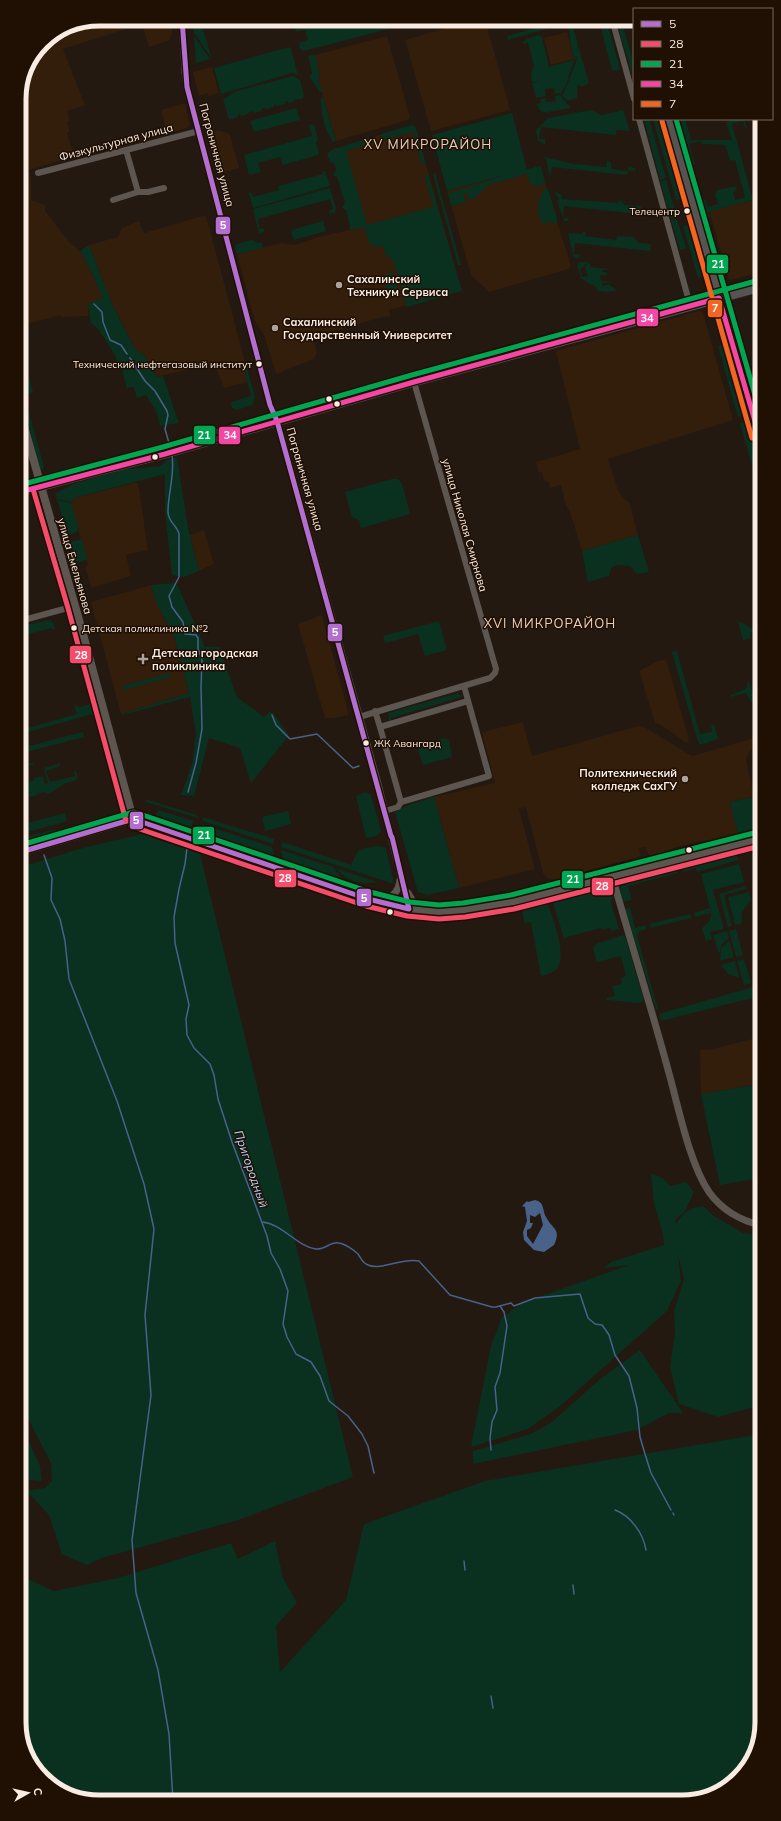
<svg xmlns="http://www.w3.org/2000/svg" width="781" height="1821" font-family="Mulish,sans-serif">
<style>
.built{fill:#331d0b}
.green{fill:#0a3020}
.water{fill:#486289;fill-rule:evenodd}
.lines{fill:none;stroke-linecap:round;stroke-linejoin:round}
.stream{stroke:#486289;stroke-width:1.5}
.minor{stroke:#5d554f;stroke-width:6}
.tertiary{stroke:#5d554f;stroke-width:7}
.secondary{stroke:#5d554f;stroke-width:8}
.primary{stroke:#555452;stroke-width:9}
.bus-1-casing{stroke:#200f03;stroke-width:8}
.bus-2-casing{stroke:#200f03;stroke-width:8}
.bus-3-casing{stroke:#200f03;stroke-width:8}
.bus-4-casing{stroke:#200f03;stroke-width:8}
.bus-5-casing{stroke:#200f03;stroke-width:8}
.bus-1{stroke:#b36fd0;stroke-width:5}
.bus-2{stroke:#f44d6c;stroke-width:5}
.bus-3{stroke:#00a651;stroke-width:5}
.bus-4{stroke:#f346a5;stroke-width:5}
.bus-5{stroke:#f26522;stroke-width:5}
.bus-dot{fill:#f9ece3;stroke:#200f03;stroke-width:1.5}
.poi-dot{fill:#aea29a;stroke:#200f03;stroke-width:1.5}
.labels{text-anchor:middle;stroke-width:3;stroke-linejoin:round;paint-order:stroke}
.bus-label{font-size:10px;fill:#f9ece3;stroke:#200f03;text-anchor:end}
.street-label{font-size:11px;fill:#f9ece3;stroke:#200f03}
.poi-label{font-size:11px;font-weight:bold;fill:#f9ece3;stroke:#200f03;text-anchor:start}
.water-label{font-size:12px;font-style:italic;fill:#b9d5ff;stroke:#200f03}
.quarter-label{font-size:13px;letter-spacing:1px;fill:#e7cebc;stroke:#200f03}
.rim{fill:none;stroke:#f9ece3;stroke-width:5}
.line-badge{stroke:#200f03;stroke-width:1.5}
.badge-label{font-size:11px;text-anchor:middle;font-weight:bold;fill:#fff}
</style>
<rect width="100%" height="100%" fill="#231911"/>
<g class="built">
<path d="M99,19H172L173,26L170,40L149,47L142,24L63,49L85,105L67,111L70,121L67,122L70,132L67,133L74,156L29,170L31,178V200L45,205V211L70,243L80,251L95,279L97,286L103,297L88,309L89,316L62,317L61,315L20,326L19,94L27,64L43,42L69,25Z"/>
<path d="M476,19H485L510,110L431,131L405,40Z"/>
<path d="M567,32L574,59L551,65L544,38Z"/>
<path d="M387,36L410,117L408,120L336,141L318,78L320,77L315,55Z"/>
<path d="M212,67L219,93L208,96V93L199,96L193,72Z"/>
<path d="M185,103L190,125L187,128L167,134L161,110Z"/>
<path d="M412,125L415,126L462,291L389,310L391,316L379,318L313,337L317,353L314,359L276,374L264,335L255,321L237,254L281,243L295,245L322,236L355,229L333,149Z"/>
<path d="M219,130L230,134L239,168L221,173L219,171L209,135L210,132Z"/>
<path d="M540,166L571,266L569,269L489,292L471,275L447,191Z"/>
<path d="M758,199V273L731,280L729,279L709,211Z"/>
<path d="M206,215L250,381L224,388L214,363L157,377L145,356L135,349L113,306L89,245L118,237L122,228L139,221L144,233Z"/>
<path d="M699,311L703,313L733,420L608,459L618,490L625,500L629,502L638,535L582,551L570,512L566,505L561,485L550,488L549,483L544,480L542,472L539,473L536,462L580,449L556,351Z"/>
<path d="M138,482L148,550L126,555L131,576L91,588L85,566L88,565L71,503L74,498Z"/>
<path d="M204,530L214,564L199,571L190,535Z"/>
<path d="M151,585L157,605L174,636L189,693L121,714L91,602Z"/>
<path d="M322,615L349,715L335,718H325L298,624Z"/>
<path d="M666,659L689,739L687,743L661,725L655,723L639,671L656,662Z"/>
<path d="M523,722L532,756L638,726L646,728L692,756L758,737L746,759L754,797L730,802L738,834L717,840L700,841L677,847L653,857L649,855L645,847L639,848L641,856L554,880L547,878L543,873L526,807L519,809L535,869L459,888L434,797L495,783L482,732Z"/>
<path d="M760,1037V1084L701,1094L700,1050L706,1049L709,1050Z"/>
</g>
<g class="green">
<path d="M197,19H200L212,59L194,33L191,22Z"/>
<path d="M292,19H382L390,25L392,28L304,51L300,49L299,43L308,40L305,30L296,32Z"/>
<path d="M566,19H575L574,21L508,40L507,36Z"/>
<path d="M621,19L634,64V73L632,74L618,27L619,23Z"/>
<path d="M605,22L608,25L620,69L618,71L612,70L600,25L601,23Z"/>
<path d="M572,24L578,44L576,55L578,46L589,83L581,87L579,85L577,86V98L567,101L562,95L566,88L577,59L576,56L575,62L570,42L569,25Z"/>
<path d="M539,35L542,37L549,67L574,60L565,87L561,93L555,94L554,88L545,89L546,96L536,98L532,83L540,81L532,82L531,74L534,66L528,43L523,44V42L526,39Z"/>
<path d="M194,36L210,59L196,63Z"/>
<path d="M289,47L291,49L298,75L292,73L221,94L214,68Z"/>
<path d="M315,54L320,77L318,78L322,92H320L309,76L312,73L308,56Z"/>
<path d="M293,76L300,80L304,96L302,99H295V101L289,103L288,101H285V104L278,106L274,105V107L267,109L262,108L261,111L254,113L252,111L249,112L248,114L242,116L240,114L238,115V117L229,120L223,99L237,91Z"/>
<path d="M560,95L571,108L548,112L547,113L540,111L537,104L541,103L540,99L545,98L546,102L556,101L555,96Z"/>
<path d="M323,97L336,141L333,142C325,131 320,110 321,98Z"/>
<path d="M296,108L300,120L254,132L250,121Z"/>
<path d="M591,110L602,115L623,110L630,131L617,130L616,135L541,127L539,139H545V144L538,141L536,130L548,118Z"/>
<path d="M512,113L527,169L541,166L545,183L540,187L530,184L527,174L488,185L474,199L470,200L467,193L463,194L466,202L451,206L448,194L505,175L447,191L432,135Z"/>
<path d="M644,119H649L666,178L660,180Z"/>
<path d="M653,119H662L681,185L682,198L676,200Z"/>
<path d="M680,119H685L691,140H732L726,122L735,119H744L747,128L745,129L743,121L732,124L753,200L708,212L710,217L708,218L703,199L706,200L708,207L718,204L715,194L718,190L735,186L737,190L733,192L735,200L745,197L735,160L731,161L730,160L725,145L702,144L701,141L689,144L695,164H693Z"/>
<path d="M314,124L318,140L316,142L319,153L318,155L283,165L280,157L258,163L261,172L249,175L244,155L312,136L309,125Z"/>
<path d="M412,125L415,126L426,164L421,163L413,132L383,140L381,134Z"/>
<path d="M374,137L376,142L346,151L367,225L433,207L425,176L428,174L462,291L407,307L394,262L385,254L383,245L376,247L369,243L364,227L349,230L350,225L346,210L342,208L345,203L337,177L333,175L336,170L334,163L330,162L327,154L331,150Z"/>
<path d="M545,157L574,164L606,167L607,160L611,163V169L627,171L629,167L635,168L636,171L628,170L627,175L552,167L550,178L546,159H544Z"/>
<path d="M325,171L330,186L253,208L249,193L251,192L253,197L279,190L278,186L323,174L322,172Z"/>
<path d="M435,173L461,265H458L433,174Z"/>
<path d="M666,180L677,217L671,219L660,181Z"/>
<path d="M330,188L336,208L335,212L330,214L329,211L333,209L330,199L258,219L260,229L264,228V232L259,233L253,209Z"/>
<path d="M546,188L548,189L557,218V223L553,224L552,221H549V224L541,222C536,211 537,197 546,188Z"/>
<path d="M554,191L562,195V199L618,203L619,199L625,205L641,206V208L643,210H641L640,214L564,206L563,218H569L568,221H564L557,200H559L557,195H556Z"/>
<path d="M677,219L686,248L680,250L671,220Z"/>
<path d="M323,221L326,231L294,240L291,230Z"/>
<path d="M690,224L694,232L706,276L698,278L683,226Z"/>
<path d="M583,232H586L585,236L616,240L617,236L633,237L639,243L651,244L650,251L575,243L574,254L580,255L579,258H574L568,234L569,233L583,234Z"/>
<path d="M252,240L258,243L262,242L263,248L237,254L235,247L237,244Z"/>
<path d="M89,245L113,306L135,349L145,356L157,377L163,376L179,423L160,426L157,413L146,395L137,398L134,387L127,388L122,369L118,365L116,357L99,330L91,323L88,304L103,297L97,286L95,279L80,251Z"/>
<path d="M580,262H588L583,267L580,269L582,277L588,276L585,267L588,263H590V267L609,269V270H602V272H606L607,275H600L601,281L616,282L602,283V286L609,284L617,291L605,292L596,290L597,288L592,284L591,285L581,278L577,265Z"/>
<path d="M393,272L398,292L388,295L383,275Z"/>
<path d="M722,345L727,349L735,376L727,378L718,346Z"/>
<path d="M24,359L33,392L26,394L20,373V360Z"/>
<path d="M244,369H247L255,397L252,405L237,410L232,408L231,402L251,396Z"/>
<path d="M735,376L745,411L743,416L738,417L727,379Z"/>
<path d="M26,402L44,467L41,471L23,406Z"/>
<path d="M744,422L749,425L759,459V490L740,423Z"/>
<path d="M177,457L188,528L199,571L184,577L172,575L165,512V474L74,498L72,502L57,499L56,493L74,484L121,470L160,466L167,460Z"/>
<path d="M392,479H398L402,483L410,514L361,528L359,520L352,517L345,492Z"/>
<path d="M57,500L71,503L79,528L77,532L68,535Z"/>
<path d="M638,535L649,572L637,574L630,566L618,565L611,568L609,576L588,582L582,551Z"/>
<path d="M82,539L87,560L76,563L70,542Z"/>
<path d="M174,583L178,586L205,647H219L237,697L264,717L270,712L273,713L289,735L251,783L240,748L209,738L194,796L181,795L192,764L196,734L190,697L122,715L121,714L189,693L174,636L157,605L151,585Z"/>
<path d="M50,620L54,624L55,629L52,630L51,628L21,636L20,626Z"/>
<path d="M439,621L447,650L425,656L418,634L385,643L383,636Z"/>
<path d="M739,621L753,629L754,631L750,633L751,638L743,640L738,622Z"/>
<path d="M677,651L700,734L712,732L711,725L714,724L718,739L700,745L697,739L672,652Z"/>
<path d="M170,673L171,677L124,690L122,686Z"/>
<path d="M748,681H749L754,697L759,696V700L751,702L746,693L731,697L730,695L746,689Z"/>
<path d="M458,693L462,697L391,718L392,722L389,723L388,713Z"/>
<path d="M90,704L93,714L21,734V730L77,714L74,705L79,707Z"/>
<path d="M83,732L84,737L23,753L25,764L34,763V764L25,767L23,765L21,748Z"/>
<path d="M444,738L449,740L452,757L423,765L418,750V746Z"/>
<path d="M60,763V766L46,771L50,782L75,776L74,772L76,771L78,777L76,780C72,782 68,782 64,784C56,789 56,791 46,794L45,792L38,794L37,791V795L21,799V784L34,780V778L43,776L45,784L48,783L46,775H45L44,768Z"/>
<path d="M363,793H368L371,795L381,831L377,836L366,838L356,796Z"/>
<path d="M760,796V829L738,834L730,802Z"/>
<path d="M434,797L459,888L427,895L418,892L395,812L409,805Z"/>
<path d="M145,799L197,815L198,818L146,802Z"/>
<path d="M158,810L194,821L190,829L155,818Z"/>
<path d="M288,811L291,824L265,831L262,817Z"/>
<path d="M65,813L67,821L21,834V825Z"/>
<path d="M203,817L274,839L273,844L203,821Z"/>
<path d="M202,824L272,847L274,855L271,857L202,833Z"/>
<path d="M55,829L52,835L21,844V838Z"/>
<path d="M142,834L200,854L353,1477L238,1520L102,1558L87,1565L62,1554L49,1515L27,1491L45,1488L52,1481L51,1463L22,1407L21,867L83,848Z"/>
<path d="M282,842L351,865L358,851C367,848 377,844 386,848L394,884L281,847Z"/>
<path d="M281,850L333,867L341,877L327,875L283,861Z"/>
<path d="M736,852L738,860L697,872L696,868L684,872L682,866Z"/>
<path d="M739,864L744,882L713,890L724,929L710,932L712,939L706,941L702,928C707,924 712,920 711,913L695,917L694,913L710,908L701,874Z"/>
<path d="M336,868L377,882C361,885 346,881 336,868Z"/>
<path d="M677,868L678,873L628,886L632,900L623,902L620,888L623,881Z"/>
<path d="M604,886C612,889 614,896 611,903L619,929L611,931L610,928L603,930L601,928L564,938L552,900Z"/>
<path d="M745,886L746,889L724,895L732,926L728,927L719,894Z"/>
<path d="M749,892L751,900L742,912L741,924L735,925L728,897Z"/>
<path d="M547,901C552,917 569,957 556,970C552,973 546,975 541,976L531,922L524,923L522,910L524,907Z"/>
<path d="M630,907L635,928L645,925L647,929L639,931L637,936L658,1009H656L625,909Z"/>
<path d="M690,914L691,918L651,928L649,924Z"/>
<path d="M736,929L743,955L736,957L729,931Z"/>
<path d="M727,931L729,938L722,944L719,954L713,935Z"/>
<path d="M623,935L625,936L644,1000L640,1003L607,1000L606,998L615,996L612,986L622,984L621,978L626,976L621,956L597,962L593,948L596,944Z"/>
<path d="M729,940L734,957L720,961L721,949Z"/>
<path d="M744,959L751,983L744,985L737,961Z"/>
<path d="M735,961L739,978L728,974L721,965Z"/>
<path d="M760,985V996L661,1021L659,1014Z"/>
<path d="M760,1084L761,1178L720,1185L701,1094Z"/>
<path d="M651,1174L663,1178L670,1186L686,1182L694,1192L685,1211L675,1220L676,1224C685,1212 688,1208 703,1206L714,1216L743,1233L761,1235V1405L718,1417L679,1404L670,1367L675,1334L674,1311L684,1279L678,1254L681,1281L667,1311L559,1407L528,1429L471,1447L491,1346L502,1317L525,1302L629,1265L604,1268L611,1262L664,1245L663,1234L654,1204Z"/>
<path d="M640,1350L683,1413H669L637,1430L473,1464V1451L531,1434L552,1422L600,1379Z"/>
<path d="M23,1428L40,1466L42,1481L30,1480L23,1474Z"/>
<path d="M761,1434L762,1722L748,1767L708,1798L93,1802L50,1786L23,1748V1577L54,1591L118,1578L231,1543L238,1559L275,1541L283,1578L297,1603L276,1626L280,1672L346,1600L364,1524L485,1481Z"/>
</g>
<path class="water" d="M535,1200C545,1202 542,1210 546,1217C552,1229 562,1229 554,1245L544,1252L534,1250L524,1240L523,1232L527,1221L525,1207L522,1206L527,1201L528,1202ZM540,1213L543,1225L533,1244L527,1236V1230L531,1228L533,1223H530V1215L535,1217Z"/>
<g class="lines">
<g class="stream">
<path d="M19,197L21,201"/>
<path d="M94,304L102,312L103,322L110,340L121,345L127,354"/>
<path d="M130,358L145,381L155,391L167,411L168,415L165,429L171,450"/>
<path d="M172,455C175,475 168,493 168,512C168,522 177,525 179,534V577L169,596L172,607L183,622L185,634L196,635L198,638V649L202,659L201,687L202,729L196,763L188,792"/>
<path d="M272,715L276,725L290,739L317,734L353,768L359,766"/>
<path d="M187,848L185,864L179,889L174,917L175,943L189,1005L186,1019L187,1035L194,1048L210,1064L214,1075L218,1099L232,1142L267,1236L271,1253L280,1269L288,1291L283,1324L287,1337L296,1354L311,1362L320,1376L329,1401L348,1416L362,1434L368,1446L374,1473"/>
<path d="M44,855L52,878L51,900L60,919L65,941L69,979L117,1101L144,1184L154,1229L145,1315L151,1395L132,1540L136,1593L158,1670L169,1734L173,1801"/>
<path d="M262,1222C283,1224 296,1246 316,1249C325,1250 331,1241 339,1243C345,1244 354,1250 358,1254C361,1258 362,1263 368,1265C381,1271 403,1257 419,1261L450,1295L492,1307H496L511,1303L514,1306L535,1298L580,1294L588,1318L595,1324L602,1325L605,1329L609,1335L615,1355L629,1376L637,1408L640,1437L645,1454L651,1473L671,1510"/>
<path d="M491,1450L490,1438L492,1422L497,1410L495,1387L500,1373L507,1326L504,1312L500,1306"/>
<path d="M615,1510C631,1516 643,1533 646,1550"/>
<path d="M673,1513L674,1515"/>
<path d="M464,1561L465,1570"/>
<path d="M573,1585L574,1594"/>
<path d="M491,1696L493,1708"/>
</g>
<g class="minor">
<path d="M612,19L634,99"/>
<path d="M639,119L690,305"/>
<path d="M126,150L138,192"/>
<path d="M38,173L199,131"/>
<path d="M113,200L138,192H148L164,188"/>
<path d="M20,621L75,606"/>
<path d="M375,711L380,727"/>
<path d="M359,717L490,678L495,673L496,669L414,382"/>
<path d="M401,802L380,727L468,701"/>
<path d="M385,811L398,807L401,802L489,776L464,686"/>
</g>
<g class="tertiary">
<path d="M182,19L185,72L187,87L270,405L277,421L378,784L409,909"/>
<path d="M612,876C631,943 652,1010 670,1077C679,1110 690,1164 709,1192C721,1209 740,1221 761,1225"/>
<path d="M408,893L415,905L420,909"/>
<path d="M377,901C391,898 398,895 400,880"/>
</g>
<g class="secondary">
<path d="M20,412L83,634L133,819"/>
<path d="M21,852L133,819L368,899L409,909L439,912L464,910L512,902L760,839"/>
</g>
<g class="primary">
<path d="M669,119L759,436"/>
<path d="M20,492L165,454L414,382L758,288"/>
</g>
<defs>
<g id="bus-1">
<path d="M182,19L187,87L270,405L277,421L391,836"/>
<path d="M21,852L133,819L368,899L409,909L392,837"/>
</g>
<g id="bus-2">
<path d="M33,489L68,608L126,821"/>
<path d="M131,826L366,906L407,916L439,919L465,917L514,909L760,846"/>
</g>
<g id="bus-3">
<path d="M676,119L759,409"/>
<path d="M20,485L163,447L412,375L756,281"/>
<path d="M21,845L134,812L370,892L410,902L439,905L463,903L511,895L758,832"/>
</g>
<path id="bus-4" d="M20,492L165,454L414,382L719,298L759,435"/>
<path id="bus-5" d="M662,121L752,438"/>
</defs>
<use href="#bus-1" class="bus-1-casing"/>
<use href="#bus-2" class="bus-2-casing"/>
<use href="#bus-3" class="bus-3-casing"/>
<use href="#bus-4" class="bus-4-casing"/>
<use href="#bus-5" class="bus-5-casing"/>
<use href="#bus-1" class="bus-1"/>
<use href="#bus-2" class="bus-2"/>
<use href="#bus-3" class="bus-3"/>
<use href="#bus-4" class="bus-4"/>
<use href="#bus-5" class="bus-5"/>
</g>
<g class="bus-dot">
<circle cx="687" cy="211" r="3.5"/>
<circle cx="259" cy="364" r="3.5"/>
<circle cx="329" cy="399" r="3.5"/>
<circle cx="337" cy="404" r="3.5"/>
<circle cx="155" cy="457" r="3.5"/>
<circle cx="74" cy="628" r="3.5"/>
<circle cx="366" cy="743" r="3.5"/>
<circle cx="689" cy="850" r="3.5"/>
<circle cx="390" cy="912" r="3.5"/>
</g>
<g class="poi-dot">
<circle cx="339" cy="285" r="4"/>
<circle cx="275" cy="328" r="4"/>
<path d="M141 653h4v4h4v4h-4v4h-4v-4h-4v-4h4z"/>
<circle cx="685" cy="779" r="4"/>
</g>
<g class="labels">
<g class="bus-label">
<text x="680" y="215">Телецентр</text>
<text x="252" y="368">Технический нефтегазовый институт</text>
<text x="82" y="632" text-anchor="start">Детская поликлиника №2</text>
<text x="374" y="747" text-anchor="start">ЖК Авангард</text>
</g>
<g class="street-label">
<text transform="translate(116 142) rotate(-15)" y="4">Физкультурная улица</text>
<text transform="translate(217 155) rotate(75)" y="4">Пограничная улица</text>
<text transform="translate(305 479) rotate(74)" y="4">Пограничная улица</text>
<text transform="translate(465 525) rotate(74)" y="4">улица Николая Смирнова</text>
<text transform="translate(75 566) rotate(74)" y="4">улица Емельянова</text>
</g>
<g class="poi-label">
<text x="347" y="283">Сахалинский<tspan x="347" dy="13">Техникум Сервиса</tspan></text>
<text x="283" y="326">Сахалинский<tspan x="283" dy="13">Государственный Университет</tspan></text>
<text x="152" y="657">Детская городская<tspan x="152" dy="13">поликлиника</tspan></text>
<text x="677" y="777" text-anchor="end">Политехнический<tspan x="677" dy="13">колледж СахГУ</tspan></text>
</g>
<g class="water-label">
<text transform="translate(251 1169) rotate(71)" y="4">Пригородный</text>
</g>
<g class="quarter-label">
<text x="428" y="149">XV МИКРОРАЙОН</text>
<text x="550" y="628">XVI МИКРОРАЙОН</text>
</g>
</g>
<path d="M0 0H781V1821H0ZM99 26H682A73 73 0 0 1 755 99V1722A73 73 0 0 1 682 1795H99A73 73 0 0 1 26 1722V99A73 73 0 0 1 99 26Z" fill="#200f03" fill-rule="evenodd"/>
<path class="rim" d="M99 26H682A73 73 0 0 1 755 99V1722A73 73 0 0 1 682 1795H99A73 73 0 0 1 26 1722V99A73 73 0 0 1 99 26Z"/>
<g class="line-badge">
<rect x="215" y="216" width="16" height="19" rx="4" fill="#b36fd0"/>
<rect x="706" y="254" width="23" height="20" rx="4" fill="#00a651"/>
<rect x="707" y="299" width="16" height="19" rx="4" fill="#f26522"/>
<rect x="636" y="308" width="23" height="19" rx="4" fill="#f346a5"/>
<rect x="193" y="425" width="23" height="20" rx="4" fill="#00a651"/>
<rect x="218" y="426" width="23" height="19" rx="4" fill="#f346a5"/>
<rect x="327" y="623" width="16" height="19" rx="4" fill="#b36fd0"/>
<rect x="69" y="645" width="23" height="19" rx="4" fill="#f44d6c"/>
<rect x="129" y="811" width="15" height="19" rx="4" fill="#b36fd0"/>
<rect x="192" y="826" width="23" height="19" rx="4" fill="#00a651"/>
<rect x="274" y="869" width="23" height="19" rx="4" fill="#f44d6c"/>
<rect x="561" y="870" width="23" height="19" rx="4" fill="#00a651"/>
<rect x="591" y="877" width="23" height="19" rx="4" fill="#f44d6c"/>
<rect x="356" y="888" width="16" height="19" rx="4" fill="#b36fd0"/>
</g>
<g class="badge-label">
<text x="223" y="229">5</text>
<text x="718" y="268">21</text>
<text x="715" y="312">7</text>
<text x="647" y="322">34</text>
<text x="204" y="439">21</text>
<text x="230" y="439">34</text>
<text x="335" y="636">5</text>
<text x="81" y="659">28</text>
<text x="136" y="824">5</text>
<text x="204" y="839">21</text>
<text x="285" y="882">28</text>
<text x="573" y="883">21</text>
<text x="602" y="890">28</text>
<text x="364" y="902">5</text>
</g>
<rect x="633" y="8" width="140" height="112" fill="#200f03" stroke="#77675d"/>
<rect x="641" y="21" width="20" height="6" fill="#b36fd0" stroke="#77675d"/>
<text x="669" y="28" font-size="12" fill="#f9ece3">5</text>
<rect x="641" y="41" width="20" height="6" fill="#f44d6c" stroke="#77675d"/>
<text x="669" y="48" font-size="12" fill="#f9ece3">28</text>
<rect x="641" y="61" width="20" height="6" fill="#00a651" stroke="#77675d"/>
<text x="669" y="68" font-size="12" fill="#f9ece3">21</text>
<rect x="641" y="81" width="20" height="6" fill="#f346a5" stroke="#77675d"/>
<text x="669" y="88" font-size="12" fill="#f9ece3">34</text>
<rect x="641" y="101" width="20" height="6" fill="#f26522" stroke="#77675d"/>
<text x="669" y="108" font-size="12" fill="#f9ece3">7</text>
<g transform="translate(28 1793) rotate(82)" stroke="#200f03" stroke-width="3" paint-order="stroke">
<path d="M0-3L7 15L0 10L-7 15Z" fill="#f9ece3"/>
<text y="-6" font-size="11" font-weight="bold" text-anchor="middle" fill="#f9ece3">С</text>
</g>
</svg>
